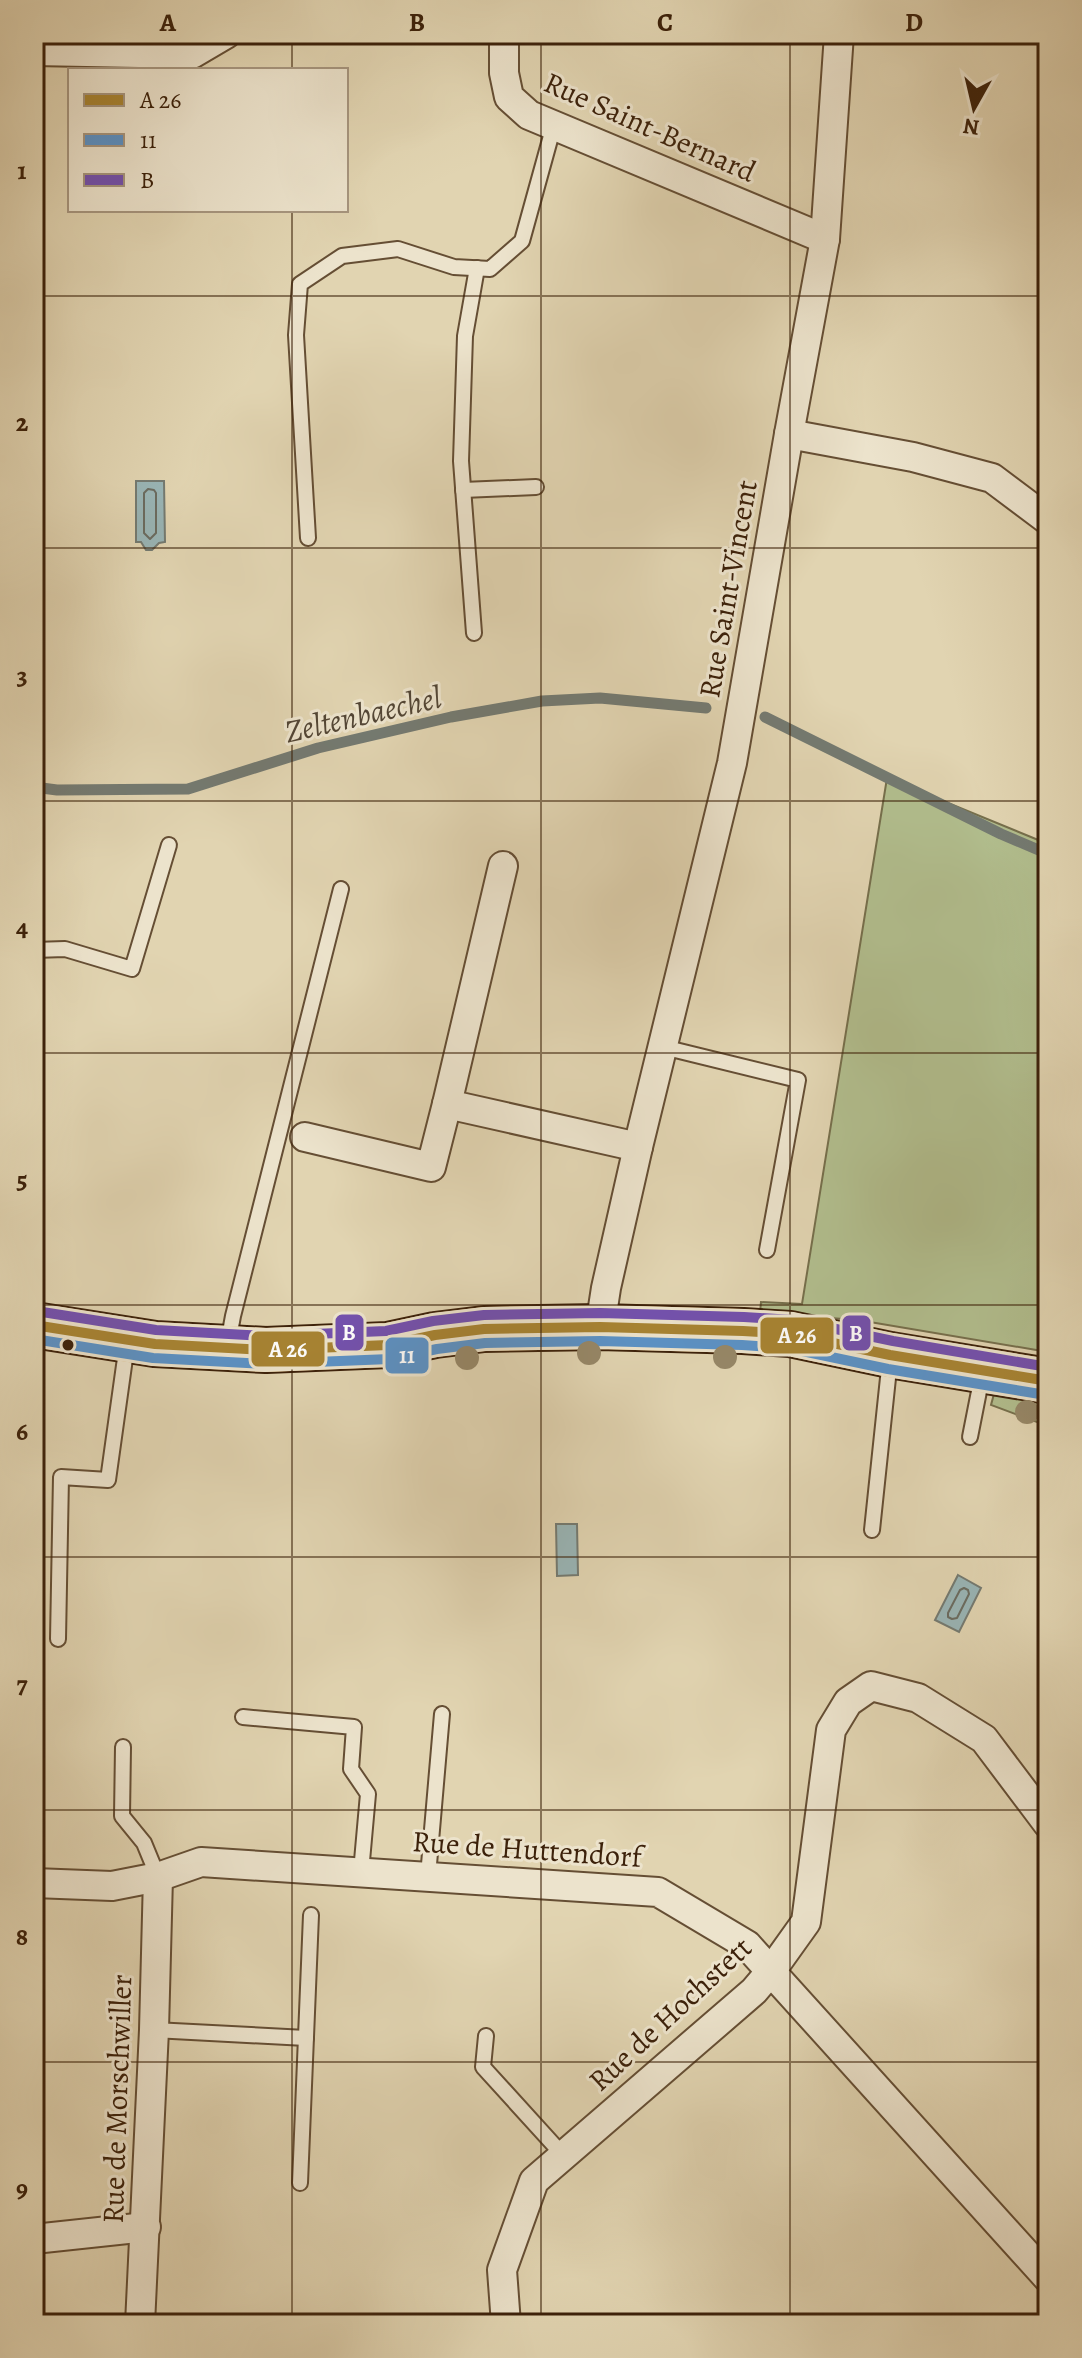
<svg xmlns="http://www.w3.org/2000/svg" width="1082" height="2358" font-family="Alegreya,serif">
<style>
.green{fill:#b1bd8d;stroke:#766f4c;stroke-width:2}
.water{fill:#99b5b6;stroke:#747a71;stroke-width:2}
.lines{fill:none;stroke-linecap:round;stroke-linejoin:round}
.shore{stroke:#6a6b60;stroke-width:2}
.stream{stroke:#747a71;stroke-width:11}
.service-casing{stroke:#654e34;stroke-width:18}
.minor-casing{stroke:#654e34;stroke-width:32}
.primary-casing{stroke:#3c210a;stroke-width:48}
.service{stroke:#ece3cc;stroke-width:14}
.minor{stroke:#ece3cc;stroke-width:28}
.primary{stroke:#e0ba78;stroke-width:44}
.bus-1-casing{stroke:#ece3cc;stroke-width:16}
.bus-2-casing{stroke:#ece3cc;stroke-width:16}
.bus-3-casing{stroke:#ece3cc;stroke-width:16}
.bus-1{stroke:#a78332;stroke-width:10}
.bus-2{stroke:#5b92c7;stroke-width:10}
.bus-3{stroke:#7351ae;stroke-width:10}
.tree{fill:#968767}
.grid{fill:none;stroke:#3c210a;stroke-width:2;stroke-opacity:0.55}
.bus-dot{fill:#3c210a;stroke:#ece3cc;stroke-width:3}
.labels{text-anchor:middle;stroke-width:6;stroke-linejoin:round;paint-order:stroke}
.street-label{font-size:30px;fill:#3c210a;stroke:#ece3cc}
.water-label{font-size:32px;font-style:italic;fill:#534635;stroke:#ece3cc}
.line-badge{stroke:#ece3cc;stroke-width:3}
.badge-label{font-size:22px;text-anchor:middle;font-weight:bold;fill:#fff}
.neatline{fill:none;stroke:#3c210a;stroke-width:3}
.grid-label{font-size:26px;text-anchor:middle;font-weight:bold;fill:#3c210a}
</style>
<rect width="100%" height="100%" fill="#e1d4b1"/>
<filter id="stains"><feTurbulence type="fractalNoise" baseFrequency=".0025" numOctaves="4"/><feColorMatrix values="0 0 0 0 .2 0 0 0 0 .09 0 0 0 0 .02 0 0 0 .5 -.17"/></filter>
<radialGradient id="worn" r=".72"><stop offset=".6" stop-color="#630" stop-opacity="0"/><stop offset="1" stop-color="#630" stop-opacity=".3"/></radialGradient>
<g class="green">
<path d="M887,778L1048,844V1352L858,1320L760,1313L761,1302L802,1304Z"/>
<path d="M994,1394L1048,1403V1426L991,1405Z"/>
</g>
<g class="water">
<path d="M136,481H164L165,542L159,543L152,550H146L141,542H136Z"/>
<path d="M556,1524H577L578,1575L557,1576Z"/>
<path d="M958,1575L981,1588L959,1632L935,1620Z"/>
</g>
<g class="lines">
<g class="shore">
<path d="M148,489L154,490L156,493V533L150,539L144,533V493Z"/>
<path d="M964,1588L968,1590L969,1594L957,1618L952,1619L948,1617V1613L960,1590Z"/>
</g>
<g class="stream">
<path d="M765,717L1001,834L1048,854"/>
<path d="M34,787L57,790L188,789L318,748L451,717L542,701L600,698L706,708"/>
</g>
<defs>
<g id="service">
<path d="M463,490L536,487"/>
<path d="M308,538L296,335L300,284L342,256L398,249L454,267L490,269L522,241L554,125"/>
<path d="M474,633L461,461L465,336L477,268"/>
<path d="M34,950L65,949L132,969L169,845"/>
<path d="M663,1047L798,1080L767,1250"/>
<path d="M228,1343L233,1316L341,889"/>
<path d="M970,1437L982,1376"/>
<path d="M872,1530L890,1359"/>
<path d="M58,1639L61,1477L108,1480L127,1344"/>
<path d="M243,1717L354,1727L351,1769L368,1794L361,1872"/>
<path d="M123,1747L122,1816L144,1843L158,1877"/>
<path d="M428,1876L442,1714"/>
<path d="M154,2030L306,2038"/>
<path d="M486,2036L483,2067L563,2155"/>
<path d="M300,2183L311,1915"/>
</g>
<g id="minor">
<path d="M504,34V73L509,97L529,115L825,239"/>
<path d="M34,51L192,54L226,34"/>
<path d="M789,434L913,457L992,478L1048,520"/>
<path d="M503,866L447,1104L638,1147"/>
<path d="M305,1137L431,1167L447,1104"/>
<path d="M600,1327L606,1288L638,1147L732,763L789,434L825,239L839,34"/>
<path d="M34,1883L112,1886L158,1877L201,1862L658,1892L747,1945L1048,2278"/>
<path d="M34,2239L146,2227"/>
<path d="M140,2324L154,2030L158,1877"/>
<path d="M506,2324L502,2270L534,2181L754,1991L771,1971L806,1922L831,1730L848,1702L871,1686L918,1698L984,1739L1048,1824"/>
</g>
<path id="primary" d="M34,1325L155,1344L266,1350L388,1345L435,1335L484,1329L600,1327L743,1331L790,1334L890,1355L1048,1381"/>
</defs>
<use href="#service" class="service-casing"/>
<use href="#minor" class="minor-casing"/>
<use href="#primary" class="primary-casing"/>
<use href="#service" class="service"/>
<use href="#minor" class="minor"/>
<use href="#primary" class="primary"/>
<defs>
<path id="bus-1" d="M34,1325L155,1344L266,1350L388,1345L435,1335L484,1329L600,1327L743,1331L790,1334L890,1355L1048,1381"/>
<path id="bus-2" d="M34,1339L153,1358L265,1364L390,1359L437,1349L485,1343L600,1341L742,1345L788,1348L888,1369L1046,1395"/>
<path id="bus-3" d="M36,1311L156,1330L266,1336L386,1331L433,1321L484,1315L600,1313L744,1317L793,1320L893,1341L1048,1367"/>
</defs>
<use href="#bus-1" class="bus-1-casing"/>
<use href="#bus-2" class="bus-2-casing"/>
<use href="#bus-3" class="bus-3-casing"/>
<use href="#bus-1" class="bus-1"/>
<use href="#bus-2" class="bus-2"/>
<use href="#bus-3" class="bus-3"/>
</g>
<g class="tree">
<circle cx="589" cy="1353" r="12"/>
<circle cx="725" cy="1357" r="12"/>
<circle cx="467" cy="1358" r="12"/>
<circle cx="1027" cy="1412" r="12"/>
</g>
<path class="grid" d="M292,34V70M541,34V2324M790,34V2324M292,210V2324M34,296H1048M34,548H1048M34,801H1048M34,1053H1048M34,1305H1048M34,1557H1048M34,1810H1048M34,2062H1048"/>
<circle class="bus-dot" cx="68" cy="1345" r="7"/>
<g class="labels">
<g class="street-label">
<text transform="translate(650 127) rotate(24)" y="10">Rue Saint-Bernard</text>
<text transform="translate(728 589) rotate(-80)" y="10">Rue Saint-Vincent</text>
<text transform="translate(527 1849) rotate(4)" y="10">Rue de Huttendorf</text>
<text transform="translate(670 2014) rotate(-43)" y="10">Rue de Hochstett</text>
<text transform="translate(117 2099) rotate(-88)" y="10">Rue de Morschwiller</text>
</g>
<g class="water-label">
<text transform="translate(363 714) rotate(-13)" y="11">Zeltenbaechel</text>
</g>
</g>
<g class="line-badge">
<rect x="334" y="1313" width="31" height="39" rx="8" fill="#7351ae"/>
<rect x="841" y="1314" width="31" height="38" rx="8" fill="#7351ae"/>
<rect x="759" y="1316" width="76" height="39" rx="8" fill="#a78332"/>
<rect x="250" y="1330" width="76" height="38" rx="8" fill="#a78332"/>
<rect x="384" y="1336" width="46" height="39" rx="8" fill="#5b92c7"/>
</g>
<g class="badge-label">
<text x="349" y="1340">B</text>
<text x="856" y="1341">B</text>
<text x="797" y="1343">A 26</text>
<text x="288" y="1357">A 26</text>
<text x="407" y="1363">11</text>
</g>
<rect width="1082" height="2358" fill="none" stroke="#e1d4b1" stroke-width="88"/>
<rect x="68" y="68" width="280" height="144" fill="#ece3cc" stroke="#a6957e" stroke-width="2"/>
<rect x="84" y="94" width="40" height="12" fill="#a78332" stroke="#a6957e" stroke-width="2"/>
<text x="140" y="108" font-size="24" fill="#3c210a">A 26</text>
<rect x="84" y="134" width="40" height="12" fill="#5b92c7" stroke="#a6957e" stroke-width="2"/>
<text x="140" y="148" font-size="24" fill="#3c210a">11</text>
<rect x="84" y="174" width="40" height="12" fill="#7351ae" stroke="#a6957e" stroke-width="2"/>
<text x="140" y="188" font-size="24" fill="#3c210a">B</text>
<g transform="translate(974 108) rotate(188)" stroke="#ece3cc" stroke-width="6" paint-order="stroke">
<path d="M0-6L14 30L0 20L-14 30Z" fill="#3c210a"/>
<text y="-12" font-size="22" font-weight="bold" text-anchor="middle" fill="#3c210a">N</text>
</g>
<rect x="44" y="44" width="994" height="2270" class="neatline"/>
<g class="grid-label">
<text x="168" y="31">A</text>
<text x="417" y="31">B</text>
<text x="665" y="31">C</text>
<text x="914" y="31">D</text>
<text x="22" y="179">1</text>
<text x="22" y="431">2</text>
<text x="22" y="684">3</text>
<text x="22" y="936">4</text>
<text x="22" y="1188">5</text>
<text x="22" y="1440">6</text>
<text x="22" y="1693">7</text>
<text x="22" y="1945">8</text>
<text x="22" y="2197">9</text>
</g>
<rect width="100%" height="100%" filter="url(#stains)"/>
<rect width="100%" height="100%" fill="url(#worn)"/>
</svg>
